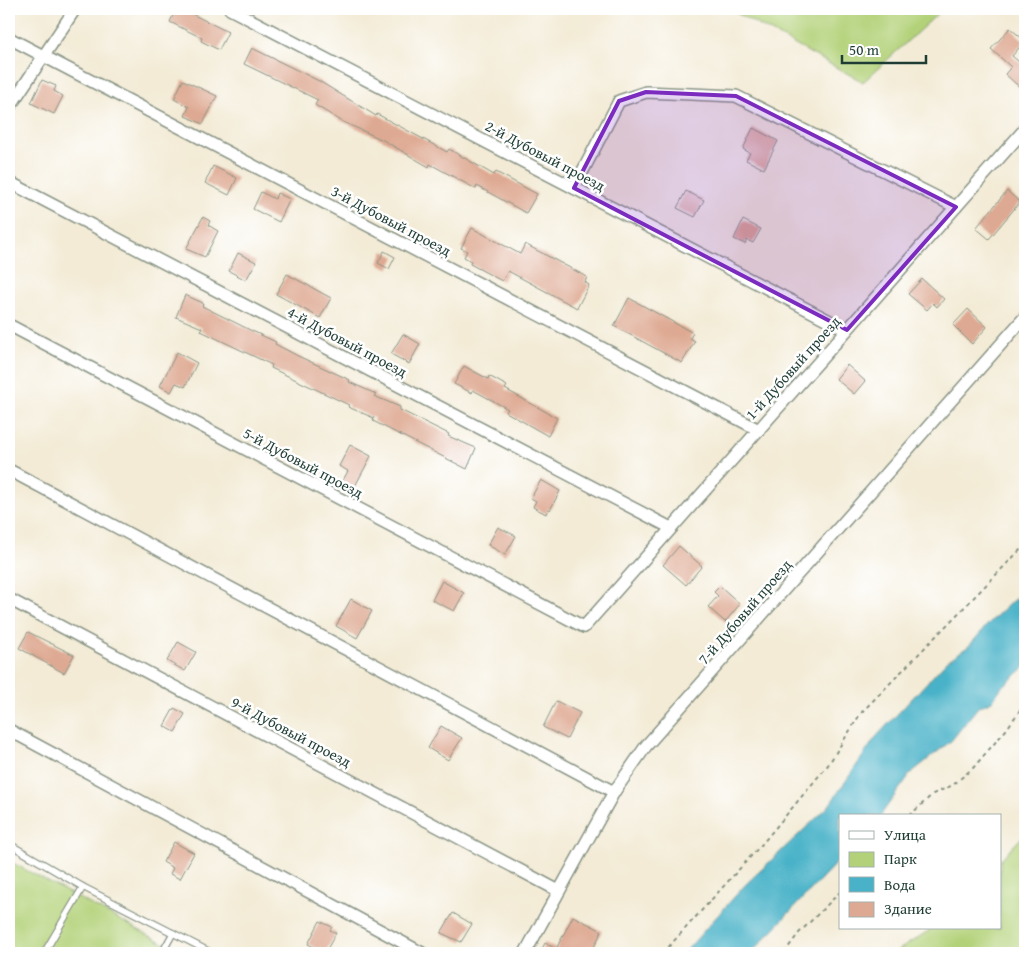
<svg xmlns="http://www.w3.org/2000/svg" width="1034" height="962" font-family="'Gentium Book Plus',serif">
<style>
.green{fill:#b2d178;stroke:#688756}
.water{fill:#49b2c8;stroke:#34787e}
.building{fill:#dea992}
.lines{fill:none;stroke-linecap:round;stroke-linejoin:round}
.service-casing{stroke:#899485;stroke-width:8}
.minor-casing{stroke:#899485;stroke-width:14}
.path{stroke:#899485;stroke-width:2;stroke-dasharray:4 4;stroke-linecap:butt}
.service{stroke:#fff;stroke-width:5.5}
.minor{stroke:#fff;stroke-width:11}
.marked{fill:#7b2cbf;fill-opacity:0.2;stroke:#7b2cbf;stroke-width:4;stroke-linejoin:round}
.labels{text-anchor:middle;stroke-width:5;stroke-linejoin:round;paint-order:stroke}
.street-label{font-size:15px;fill:#1f3d34;stroke:#fff}
</style>
<rect width="100%" height="100%" fill="#fff"/>
<filter id="ink" filterUnits="userSpaceOnUse"><feTurbulence type="fractalNoise" baseFrequency=".02" numOctaves="2"/><feDisplacementMap in="SourceGraphic" scale="10" xChannelSelector="R" yChannelSelector="G"/><feConvolveMatrix kernelMatrix="1 2 1 2 8 2 1 2 1" color-interpolation-filters="sRGB"/></filter>
<filter id="wash" filterUnits="userSpaceOnUse"><feTurbulence type="fractalNoise" baseFrequency=".0096" numOctaves="4" result="noise"/><feDisplacementMap in="SourceGraphic" scale="20" xChannelSelector="R" yChannelSelector="G"/><feGaussianBlur stdDeviation="1.12" result="paint"/><feColorMatrix in="noise" values="0 0 0 0 0 0 0 0 0 0 0 0 0 0 0 0 0 1.4 0 .05"/><feComposite in="paint" operator="in"/></filter>
<g filter="url(#wash)">
<rect width="100%" height="100%" fill="#f3ebd6"/>
<g class="green">
<path d="M729,9H943L863,82Z"/>
<path d="M1025,834V953H894L933,928H1000V860Z"/>
<path d="M9,861L182,953H9Z"/>
</g>
<path class="water" d="M1025,589V667L1001,688L992,701L978,707L951,741L911,773L880,816H840V859L751,953H684L745,885L828,807L876,737L947,661L969,646L989,623Z"/>
<g id="blocks">
<g class="building">
<path d="M176,9H182L228,32L219,50L201,41L202,38L170,22Z"/>
<path d="M1010,28L1025,41L1012,56L1025,67V92L1005,74L1011,67L991,49Z"/>
<path d="M252,48L319,81L376,116L377,114L447,152L449,149L494,175L496,172L537,194L526,213L477,186L476,189L430,164L429,167L383,140L341,121L315,105L318,100L244,64Z"/>
<path d="M42,80L56,86L54,91L63,96L54,114L31,103Z"/>
<path d="M183,80L217,96L203,124L185,116L189,107L174,99Z"/>
<path d="M753,128L778,141L764,169L746,160L750,153L743,149Z"/>
<path d="M213,166L237,178L229,195L205,183Z"/>
<path d="M686,191L704,200L695,217L677,208Z"/>
<path d="M1007,191L1020,202L989,239L976,228Z"/>
<path d="M261,192L275,199L277,193L290,199L279,222L253,209Z"/>
<path d="M203,217L210,221L208,225L218,231L205,257L186,249Z"/>
<path d="M743,220L761,229L753,243L747,240L745,244L734,239Z"/>
<path d="M472,228L520,254L525,244L587,277L585,282L589,285L577,308L508,271L502,281L470,264L471,261L464,257L467,251L461,248Z"/>
<path d="M384,251L395,257L389,269L378,263Z"/>
<path d="M238,253L256,262L246,280L229,271Z"/>
<path d="M287,274L331,298L320,318L276,294Z"/>
<path d="M922,279L944,299L937,307L933,303L927,310L908,294Z"/>
<path d="M185,295L203,303L202,306L250,330L276,342L275,344L298,356L350,380L349,382L376,394L374,396L400,407V410L449,434L448,436L476,448L467,469L373,421L374,418L348,407L349,405L271,368L272,365L201,331L202,328L176,317Z"/>
<path d="M629,298L693,333L690,338L695,341L682,363L614,326Z"/>
<path d="M968,309L987,327L972,344L953,325Z"/>
<path d="M403,334L420,344L409,364L391,354Z"/>
<path d="M177,352L197,363L185,387L176,383L171,392L160,386Z"/>
<path d="M847,365L865,381L854,394L836,379Z"/>
<path d="M464,366L488,379L489,376L507,386L505,389L557,418L548,436L506,412L508,409L473,390L472,393L454,384Z"/>
<path d="M350,445L371,456L354,488L342,482L348,471L339,466Z"/>
<path d="M541,480L560,491L550,510L548,509L546,514L533,507L536,501L531,498Z"/>
<path d="M498,527L516,536L505,555L488,545Z"/>
<path d="M679,546L702,566L686,585L663,565Z"/>
<path d="M442,581L464,593L454,611L432,600Z"/>
<path d="M720,586L740,604L725,622L708,607L718,596L714,592Z"/>
<path d="M351,599L372,611L357,638L336,626Z"/>
<path d="M28,632L74,655L64,673L19,648Z"/>
<path d="M178,642L196,652L185,671L167,661Z"/>
<path d="M556,701L580,713L567,739L543,727Z"/>
<path d="M174,708L185,714L175,732L164,726Z"/>
<path d="M441,726L462,738L448,760L428,748Z"/>
<path d="M174,842L194,853L180,879L170,874L173,868L163,862Z"/>
<path d="M453,913L472,924L461,942L441,933Z"/>
<path d="M573,916L602,931L591,953H540L545,943L556,949Z"/>
<path d="M320,921L332,927L330,930L336,933L325,953L308,944Z"/>
</g>
</g>
</g>
<g filter="url(#ink)">
<use href="#blocks" fill-opacity="0" stroke="#899485" stroke-width="1"/>
<g class="lines">
<defs>
<g id="service">
<path d="M9,844L83,887L212,953"/>
<path d="M44,953L83,887"/>
<path d="M162,953L173,933"/>
</g>
<g id="minor">
<path d="M230,9L847,330"/>
<path d="M9,38L759,430"/>
<path d="M9,108L75,9"/>
<path d="M9,182L671,528"/>
<path d="M574,188L619,101L646,92L736,96L956,207"/>
<path d="M9,325L584,627L1025,129"/>
<path d="M9,470L614,792"/>
<path d="M9,599L559,891"/>
<path d="M9,730L422,953"/>
<path d="M525,953L614,792L646,746L1025,317"/>
</g>
</defs>
<use href="#service" class="service-casing"/>
<use href="#minor" class="minor-casing"/>
<g class="path">
<path d="M909,816L933,794L953,785L973,768L1006,730L1025,703"/>
<path d="M663,953L762,844L828,765L861,713L1025,545"/>
<path d="M784,953L799,933L840,892"/>
</g>
<use href="#service" class="service"/>
<use href="#minor" class="minor"/>
</g>
</g>
<path class="marked" d="M646,92L736,96L956,207L847,330L574,188L619,101Z"/>
<g class="labels">
<g class="street-label">
<text transform="translate(545 156) rotate(28)" y="5">2-й Дубовый проезд</text>
<text transform="translate(391 221) rotate(28)" y="5">3-й Дубовый проезд</text>
<text transform="translate(347 342) rotate(28)" y="5">4-й Дубовый проезд</text>
<text transform="translate(793 368) rotate(-48)" y="5">1-й Дубовый проезд</text>
<text transform="translate(303 463) rotate(28)" y="5">5-й Дубовый проезд</text>
<text transform="translate(745 612) rotate(-49)" y="5">7-й Дубовый проезд</text>
<text transform="translate(291 732) rotate(28)" y="5">9-й Дубовый проезд</text>
</g>
</g>
<rect width="1034" height="962" fill="none" stroke="#fff" stroke-width="30"/>
<rect x="839" y="814" width="162" height="115" fill="#ffffff" stroke="#a5b1ae"/>
<rect x="849" y="831" width="25" height="8" fill="#ffffff" stroke="#a5b1ae"/>
<text x="884" y="840" font-size="15" fill="#1f3d34">Улица</text>
<rect x="849" y="852" width="25" height="15" fill="#b2d178" stroke="#a5b1ae"/>
<text x="884" y="864" font-size="15" fill="#1f3d34">Парк</text>
<rect x="849" y="877" width="25" height="15" fill="#49b2c8" stroke="#a5b1ae"/>
<text x="884" y="890" font-size="15" fill="#1f3d34">Вода</text>
<rect x="849" y="902" width="25" height="15" fill="#dea992" stroke="#a5b1ae"/>
<text x="884" y="914" font-size="15" fill="#1f3d34">Здание</text>
<path d="M842 55v8h84v-8" fill="none" stroke="#1f3d34" stroke-width="2.5"/>
<text x="849" y="55" font-size="15" fill="#1f3d34" stroke="#ffffff" stroke-width="4" paint-order="stroke">50 m</text>
</svg>
